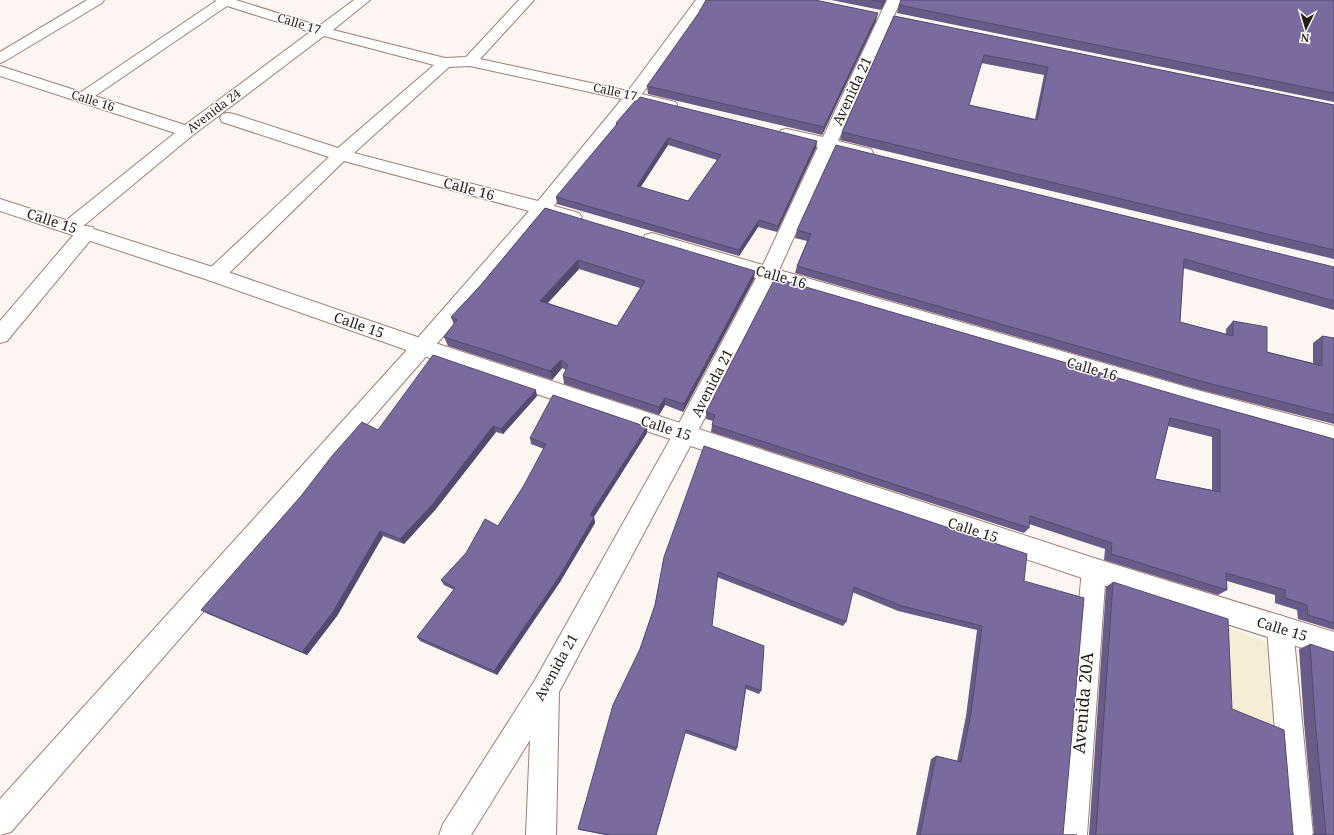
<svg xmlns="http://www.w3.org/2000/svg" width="1334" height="835" font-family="'Noto Serif',serif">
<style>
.commercial{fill:#f6edd7}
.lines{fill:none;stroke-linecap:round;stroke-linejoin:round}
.street-casing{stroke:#a07e71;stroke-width:2}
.secondary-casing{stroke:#a07e71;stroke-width:2}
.street{fill:#fff;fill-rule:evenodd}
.secondary{fill:#fff;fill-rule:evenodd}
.wall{fill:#695b87;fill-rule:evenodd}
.shaded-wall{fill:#554a6e}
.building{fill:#7a6a9d;stroke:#554a6e;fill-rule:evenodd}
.labels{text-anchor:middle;stroke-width:3;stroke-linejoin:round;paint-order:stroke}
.far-street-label{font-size:12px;fill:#281b16;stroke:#fff}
.street-label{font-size:14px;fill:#281b16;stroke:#fff}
.near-street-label{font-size:17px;fill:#281b16;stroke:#fff}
</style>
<rect width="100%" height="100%" fill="#fdf5f2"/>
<path class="commercial" d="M1219,624L1271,644L1278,735L1222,712Z"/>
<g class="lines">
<defs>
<g id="street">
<path d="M87,0H104L102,3L5,61L0,63V52Z"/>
<path d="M215,0H236L319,26L354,0H370L333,30L445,58L466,57L519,0H534L480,59L628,91L696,0H710L642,94L675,102L677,105L675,108L669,110L636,103L554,206L579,213L582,217L579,221L573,223L545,216L429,353L11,832L0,835V799L415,341L529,211L344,161L222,280L215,282L208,280L205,275L208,270L329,157L222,122L220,118L222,114L228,113L234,114L338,148L434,65L324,36L193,135L82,227L86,226L93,227L95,232L93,237L7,341L0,343V321L76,232L70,233L64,232L61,227L64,222L175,133L0,76V66L81,92L216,1ZM227,6L310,32L185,125L95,96ZM470,66L622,99L538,201L354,153L449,67Z"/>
<path d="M887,0H901L838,141L871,149L873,153L871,157L865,158L833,151L779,270L1197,390L1334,426V446L1197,408L773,283L693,441L559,692L556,835H526L530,740L471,835H439L443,824L535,680L677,427L756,278L645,245L643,240L645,235L652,233L763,265L818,147L781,138L779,134L781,130L787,129L823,137Z"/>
<path d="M1094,558L1103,562L1106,570L1087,835H1057L1082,570L1085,562Z"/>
<path d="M1280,615L1289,619L1293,628L1313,835H1283L1267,628L1271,619Z"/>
</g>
<path id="secondary" d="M0,199L222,270L429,341L1094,558L1334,632V658L1094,582L415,353L208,280L0,211Z"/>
</defs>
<use href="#street" class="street-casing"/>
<use href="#secondary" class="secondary-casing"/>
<use href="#street" class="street"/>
<use href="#secondary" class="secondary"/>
</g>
<g class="wall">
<path d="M831,0H886L881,10Z"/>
<path d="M1334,0V102L897,13L899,5Z"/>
<path d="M698,14L876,21L822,135L648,94L647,86Z"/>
<path d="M894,16L1334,105V259L840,140L842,132ZM981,63L1044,75L1035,119L969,105Z"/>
<path d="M616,123L817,141L816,148L777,232L758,227L739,256L557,204L556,197L616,125ZM668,145L717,160L688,201L640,187Z"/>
<path d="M545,208L754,279L683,412L665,405L659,415L564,384L563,376L566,370L562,368L552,380L448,346L444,337L454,325L451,317L480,286ZM579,269L640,288L617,326L548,303Z"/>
<path d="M797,230L1334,267V310L1183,268L1180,322L1226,334V329L1233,321L1267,352L1313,363V343L1322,336L1334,338V424L1197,389L795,273L797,266L807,241L795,238Z"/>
<path d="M537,396L503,434L496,432L435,510L404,544L383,536L337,616L307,655L208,614L201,610L378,430Z"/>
<path d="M1204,403L1334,439V630L1298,619L1297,610L1275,603V595L1227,581V590L1218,595L1104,560L1105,549L1029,524V528L1024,533L711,432L712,425L713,421L706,419V412ZM1168,426L1212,437V490L1155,479Z"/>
<path d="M647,427V433L594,517L595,523L560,582L497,675L420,641L417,637L454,590L444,585L441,580L498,526L523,487L544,449L531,444L530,438Z"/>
<path d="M664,557L1024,581L1063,835H1077H916L931,759L936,756L957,761L966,716L977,630L898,611L852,592L846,622L843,626L717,577L712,626L761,691L759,694L746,689L737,748L736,751L685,733L656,835H605L580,830L578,829L655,605Z"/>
<path d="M1113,582L1232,709L1293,834L1294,835H1089L1106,587Z"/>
<path d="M1310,644L1334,835H1314L1304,723L1299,649Z"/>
</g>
<g class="shaded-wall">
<path d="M884,0H886L881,10L883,2Z"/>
<path d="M878,13L876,21L822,135L824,127Z"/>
<path d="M668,138V145L637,193V186Z"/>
<path d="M817,141L816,148L777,232L778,226Z"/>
<path d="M759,220L758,227L739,256V250Z"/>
<path d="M578,260L579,269L542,309L540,301Z"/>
<path d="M755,271L754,279L683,412L684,404Z"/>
<path d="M561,360L562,368L552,380L550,371Z"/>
<path d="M536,390L537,396L503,434L501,429Z"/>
<path d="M665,398V405L659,415V407Z"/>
<path d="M493,426L496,432L435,510L404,544L400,539Z"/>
<path d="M647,427V433L591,521L590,515Z"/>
<path d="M594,517L595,523L560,582L497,675L494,671Z"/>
<path d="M380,531L383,536L337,616L307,655L302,652Z"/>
</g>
<g class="building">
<path d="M706,0H815L878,13L824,127L647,86L698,14Z"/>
<path d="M871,0H884L883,2Z"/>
<path d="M901,0H1334V93L899,5Z"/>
<path d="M894,16L1334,105V250L842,132ZM984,55L1048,67L1037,120L969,105Z"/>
<path d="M640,97L817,141L778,226L759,220L739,250L556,197L618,123H616L623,115L635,101H637ZM668,138L721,155L688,201L637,186Z"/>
<path d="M836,145L1334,267V301L1184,259L1180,322L1233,336V321L1267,327V352L1322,366V336L1334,338V415L1204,382L797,266L811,234L797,230Z"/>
<path d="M545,208L755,271L684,404L665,398L659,407L563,376L568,365L561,360L550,371L444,337L457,320L451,317L480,286ZM578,260L645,281L617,326L540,301Z"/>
<path d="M775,278L1204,403L1334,439V623L1308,615L1307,605L1285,598V590L1226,573L1227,590L1111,554L1112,543L1030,516L1029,528L712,425L715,415L706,412ZM1170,418L1220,430V492L1155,479Z"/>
<path d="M433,355L536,390L501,429L493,426L432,505L400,539L380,531L333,612L302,652L201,610L301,496L332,456L362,422L378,430Z"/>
<path d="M553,395L647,427L590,515L594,517L559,577L494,671L417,637L455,588L441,580L466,553L485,519L498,526L523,487L546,444L530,438Z"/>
<path d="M704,446L1027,554L1024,581L1084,598L1063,835H1077H920L936,756L961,762L971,713L982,626L902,606L854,587L846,622L718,572L712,626L764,646L761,691L746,685L737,748L686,730L656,835H610L578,829L613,705L640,649L655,605L664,557Z"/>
<path d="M1113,582L1228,619L1232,709L1284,730L1293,834L1294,835H1095L1096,834Z"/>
<path d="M1310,644L1334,652V835H1312H1326L1315,720Z"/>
</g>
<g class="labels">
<g class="far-street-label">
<text transform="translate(299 24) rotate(17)" y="4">Calle 17</text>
<text transform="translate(615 92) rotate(12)" y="4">Calle 17</text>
<text transform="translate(93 101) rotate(18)" y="4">Calle 16</text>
<text transform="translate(214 111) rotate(-37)" y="4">Avenida 24</text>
</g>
<g class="street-label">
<text transform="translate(852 91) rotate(-65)" y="5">Avenida 21</text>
<text transform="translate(469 189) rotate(15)" y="5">Calle 16</text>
<text transform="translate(52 221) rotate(18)" y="5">Calle 15</text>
<text transform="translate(781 277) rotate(16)" y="5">Calle 16</text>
<text transform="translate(359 325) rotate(19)" y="5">Calle 15</text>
<text transform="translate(1092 369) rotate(16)" y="5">Calle 16</text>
<text transform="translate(712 383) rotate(-63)" y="5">Avenida 21</text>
<text transform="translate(666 428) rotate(18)" y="5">Calle 15</text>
<text transform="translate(973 530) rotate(18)" y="5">Calle 15</text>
<text transform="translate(1282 629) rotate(17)" y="5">Calle 15</text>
<text transform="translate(556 667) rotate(-61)" y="5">Avenida 21</text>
</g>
<g class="near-street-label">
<text transform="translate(1083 703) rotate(-85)" y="6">Avenida 20A</text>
</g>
</g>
<g transform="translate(1306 28) rotate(185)" stroke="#ffffff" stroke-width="3" paint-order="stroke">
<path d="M0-3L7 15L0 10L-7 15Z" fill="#281b16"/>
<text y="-6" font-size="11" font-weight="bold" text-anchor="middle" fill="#281b16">N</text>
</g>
</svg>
